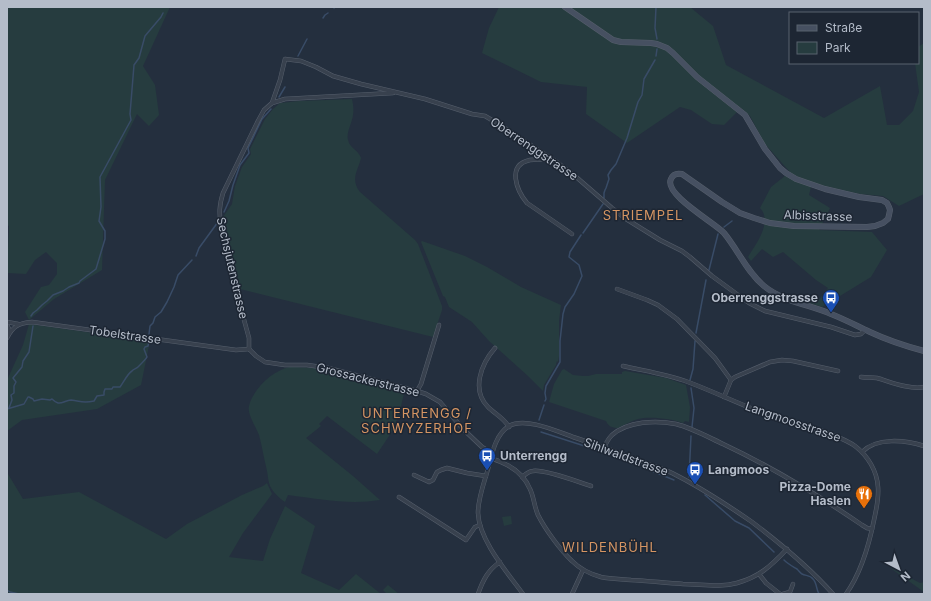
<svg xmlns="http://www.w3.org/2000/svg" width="931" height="601" font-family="Inter,sans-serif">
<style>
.green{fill:#263c3f}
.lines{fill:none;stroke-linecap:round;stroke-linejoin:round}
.stream{stroke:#394c67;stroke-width:1.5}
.minor-casing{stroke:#565f6c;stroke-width:4.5}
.secondary-casing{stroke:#565f6c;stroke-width:6}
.minor{stroke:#38414e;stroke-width:3.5}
.secondary{stroke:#465061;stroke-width:5}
.labels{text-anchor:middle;stroke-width:3;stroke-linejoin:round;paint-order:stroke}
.street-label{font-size:12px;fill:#b4bcc9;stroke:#1d2633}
.poi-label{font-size:12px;font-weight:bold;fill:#b4bcc9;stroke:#1d2633;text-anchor:end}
.neighbourhood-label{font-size:13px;letter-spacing:1px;fill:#d59563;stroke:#1d2633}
</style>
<rect width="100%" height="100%" fill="#242f3e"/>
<g class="green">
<path d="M7,7H170L143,66L155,85L159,115L149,126L137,114L105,180L102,270L54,299L29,320L25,312L41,287L49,285L57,274V263L46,252L35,260L26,274L7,273L9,226L7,225Z"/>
<path d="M499,7H690L713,26L726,65L824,118L880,86L887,125H899L913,111L919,92L915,63H918V47L924,43V194L899,206L883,196L860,194L812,183L809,195L830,208L819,230L872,232L887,250L871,277L822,307L788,296L791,294L818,301L828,288L816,280L783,252L773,257L762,249L751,261L748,257C756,244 773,222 760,208L771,187L790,172L765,144L750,116L741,108L724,125L712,124L691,110L680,107L627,143L586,114L587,87L541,82L482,53L489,28Z"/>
<path d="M352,99C353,104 354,109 353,115C352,123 346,133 348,140C350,149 358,149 361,158C358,171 350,179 360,192L415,240L418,244L442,306V310L433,337L240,289L223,217L232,204L235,186L242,167L251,154L250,149L265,119L273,109L280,103L299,101Z"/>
<path d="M422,241L465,256L487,267L521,287L561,305L559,321V356L558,362L557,361L556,364V365L544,385L543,391L528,376L489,341L472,322L449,307L445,297L443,296L421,242Z"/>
<path d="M29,324L150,341L141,385L97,409L22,420L7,431V398L8,378L23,345Z"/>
<path d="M290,367L315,368L332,371L405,389L399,415L391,433L377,454L327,416L319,424L321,426L306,438L353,476L380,500C350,505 319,499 288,495L285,502C279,498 273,492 270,486C268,481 268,476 267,471C264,459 262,446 259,435C256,427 247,414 249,406C253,389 273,370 290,367Z"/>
<path d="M564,369L573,375L583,376H588L596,374H622V372L625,371L666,378L686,385L690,407L689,422L685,421L683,423C673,419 650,416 638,419C631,421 624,425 618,428C612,428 608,426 606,421L549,402L554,384L562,370Z"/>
<path d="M7,470L8,474L23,499L79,492L166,539L187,524L242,495L263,486L267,483L272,494L243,533L229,557L263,561L270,539L285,506L315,526L301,573L339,590L356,574L381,594H7Z"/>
<path d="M511,516L512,524L504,526L502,517Z"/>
<path d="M889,567L920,583L924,582V592Z"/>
<path d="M388,585L399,594H387L383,590Z"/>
</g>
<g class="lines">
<g class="stream">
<path d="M656,7L655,28L657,39"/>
<path d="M334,8L335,7"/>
<path d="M323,18L325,15L328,13"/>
<path d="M298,56L307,39"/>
<path d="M656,56L657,49"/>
<path d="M279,97L285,87"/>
<path d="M604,198V193L605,190L606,188L609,179L608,175L611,170L616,164L627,138L638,102L642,95L644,79L655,60"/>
<path d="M224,212L229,201L233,185L240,165L249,153L248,148L262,119L271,109"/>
<path d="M724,227L732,221"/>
<path d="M583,233L603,204"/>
<path d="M196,256L199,248L218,222"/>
<path d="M709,270L718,234"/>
<path d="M31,316L33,313L37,310L42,305L47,301L53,295L63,291L69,287L79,283L80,281L96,269L105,239V231L99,221L101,207L100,177L131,120L130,114L134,65L139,58L145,36L161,17L163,13"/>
<path d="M696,333L706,280"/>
<path d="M149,334L150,326L153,323L155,317L161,312L167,302L174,287L178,275L192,260"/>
<path d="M690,380L693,369L695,341"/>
<path d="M691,388L694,408L692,427"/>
<path d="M545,401L546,399L545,393L546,386L560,362V341L563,314L565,307L574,294L582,276L579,265L569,257L570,252L581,235"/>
<path d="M9,408L12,400L11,395L14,393V386L16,382L13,378L22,367L23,361L29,352L33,326"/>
<path d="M7,409L24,404L28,397H29L33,399L34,401L42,399L50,400L52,399C54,401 55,402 58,403C62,404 66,400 71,400C81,401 82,404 94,401L97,396L104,395V392L105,389H112L113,387H120C123,383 128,373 132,371C133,369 136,369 138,367C139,366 146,359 147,357L144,349L145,347L148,346L149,341"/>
<path d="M539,420L544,405"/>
<path d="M541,432L600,451"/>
<path d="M603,451L618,456L625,460L640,465"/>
<path d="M642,467L674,480"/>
<path d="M689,477L691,436"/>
<path d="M705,495L735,521L749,528L774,552"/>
<path d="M784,560C788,564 792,566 797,569C799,571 800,573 802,574C806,576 810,575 813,579C817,583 816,589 819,594"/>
<path d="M7,590L10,592L19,594"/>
</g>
<defs>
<g id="minor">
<path d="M272,103L285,99L393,93"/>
<path d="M552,160C545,160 537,159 530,160C506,165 517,191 527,203L572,234"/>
<path d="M617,289L647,300L658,305L677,319L715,358L731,380"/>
<path d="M7,322L18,324"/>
<path d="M7,325L9,329V333"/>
<path d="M7,338C13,326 19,323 32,322L236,350L249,349"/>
<path d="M495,348C481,364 471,390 488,407C495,414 504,418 509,427"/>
<path d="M249,349V338L238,298L221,226C219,213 219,206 223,193L258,121L264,110L272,103L280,80L285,59L301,61L316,67L333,76L361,84L425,99L472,114L485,116L497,123L558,163L575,176L612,208L626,219L660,240L682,251L690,257L712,276L749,303L765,311L831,327L855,335L861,334L865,330"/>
<path d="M249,349L256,356L265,362L285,365H307L328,368L417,391L426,394L440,402L463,429L482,447L492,453"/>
<path d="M623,366C645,371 667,374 688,382C712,391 735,402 758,411C781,419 805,425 828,433C837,437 847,440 855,446C868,456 877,471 878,487C879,499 876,510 874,520C869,545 861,573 846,594"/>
<path d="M861,377C867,378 872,377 877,378C891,382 910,390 924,387"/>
<path d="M417,391L421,384L439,325"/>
<path d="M724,397L731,380L735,377L770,362L782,360L793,361L838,371"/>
<path d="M604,448C606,443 608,439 612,435C628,421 656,420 676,424C692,428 708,437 723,444C772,467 818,495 862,525L867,528L872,529"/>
<path d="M862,452C877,437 905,440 924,446"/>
<path d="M490,458C507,463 523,472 530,489C534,497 534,506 538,515C545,529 561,551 572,561C580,569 590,574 601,577C611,579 621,579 631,580C649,581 666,583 683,584C701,584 720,588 737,583C759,577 771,566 787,549"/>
<path d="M414,475L429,482L433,480L437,472L441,470L447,468L467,473L486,476"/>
<path d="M522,477C526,474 529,471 533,471C545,469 578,482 591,486"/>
<path d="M399,497L466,540L475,527L480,525"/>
<path d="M759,574L766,583L780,594"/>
<path d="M478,594C483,580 488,570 500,562"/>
<path d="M523,594C507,572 479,540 478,513C478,498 484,483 488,469C492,454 495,435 509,426C526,417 556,431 573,437C595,444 616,452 638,460C649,465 661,468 672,473C700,487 726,504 752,522C781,544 809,567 833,594"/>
<path d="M572,594L583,570"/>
<path d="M783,594L790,592L793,584"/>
</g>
<path id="secondary" d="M565,7L613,40L621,42L651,43L657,44L667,48L673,53L697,77L745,115L765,149L780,168L786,173L796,179L825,189L859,197L882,200L887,203L889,207L890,210L889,215L888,219L883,223L875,226L867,227L794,226L770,223L754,218L740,213L722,202L682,174C677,173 673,174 671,179C663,194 715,223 724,233C738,250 747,272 764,286C782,301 810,305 831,314C844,319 857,326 870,332C887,340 905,346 924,351"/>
</defs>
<use href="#minor" class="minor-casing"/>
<use href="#secondary" class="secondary-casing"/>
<use href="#minor" class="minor"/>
<use href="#secondary" class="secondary"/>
</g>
<defs>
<symbol id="bus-pin" viewBox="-11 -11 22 30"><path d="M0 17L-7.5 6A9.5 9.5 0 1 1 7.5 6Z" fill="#1a4fb4" stroke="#1d2633"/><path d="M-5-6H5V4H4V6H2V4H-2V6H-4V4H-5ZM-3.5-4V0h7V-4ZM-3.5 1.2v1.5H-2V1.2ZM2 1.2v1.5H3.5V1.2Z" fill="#fff"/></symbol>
<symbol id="restaurant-pin" viewBox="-11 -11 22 30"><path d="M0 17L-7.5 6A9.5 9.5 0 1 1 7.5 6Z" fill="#e8710a" stroke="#1d2633"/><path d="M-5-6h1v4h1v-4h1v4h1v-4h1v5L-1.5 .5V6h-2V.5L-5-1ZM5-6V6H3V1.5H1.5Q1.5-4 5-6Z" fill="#fff"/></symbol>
</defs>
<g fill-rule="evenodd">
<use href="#bus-pin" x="821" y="288" width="20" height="27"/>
<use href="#bus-pin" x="477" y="446" width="20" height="27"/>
<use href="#bus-pin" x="685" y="460" width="20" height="27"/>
<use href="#restaurant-pin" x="854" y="484" width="20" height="27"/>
</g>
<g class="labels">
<g class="street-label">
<text transform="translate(534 149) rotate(34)" y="4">Oberrenggstrasse</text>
<text transform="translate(818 216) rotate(2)" y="4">Albisstrasse</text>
<text transform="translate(232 268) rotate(77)" y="4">Sechsjutenstrasse</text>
<text transform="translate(125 335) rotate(8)" y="4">Tobelstrasse</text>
<text transform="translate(368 380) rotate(14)" y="4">Grossackerstrasse</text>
<text transform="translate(793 422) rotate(19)" y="4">Langmoosstrasse</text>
<text transform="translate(626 457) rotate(20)" y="4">Sihlwaldstrasse</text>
</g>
<g class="poi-label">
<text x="818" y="302">Oberrenggstrasse</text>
<text x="500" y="460" text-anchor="start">Unterrengg</text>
<text x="708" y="474" text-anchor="start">Langmoos</text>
<text x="851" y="491">Pizza-Dome<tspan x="851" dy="14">Haslen</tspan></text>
</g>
<g class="neighbourhood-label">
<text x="643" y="220">STRIEMPEL</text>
<text x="417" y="418">UNTERRENGG /<tspan x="417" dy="15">SCHWYZERHOF</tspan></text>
<text x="610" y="552">WILDENBÜHL</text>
</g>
</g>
<rect width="931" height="601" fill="none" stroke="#b4bcc9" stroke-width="16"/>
<rect x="789" y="12" width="130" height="52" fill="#1d2633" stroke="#59626f"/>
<rect x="797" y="25" width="20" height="6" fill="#465061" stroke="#59626f"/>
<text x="825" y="32" font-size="12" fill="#b4bcc9">Straße</text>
<rect x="797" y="42" width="20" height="12" fill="#263c3f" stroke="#59626f"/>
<text x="825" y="52" font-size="12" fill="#b4bcc9">Park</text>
<g transform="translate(899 569) rotate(139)" stroke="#1d2633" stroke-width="3" paint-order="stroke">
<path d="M0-3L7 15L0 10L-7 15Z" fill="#b4bcc9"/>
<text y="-6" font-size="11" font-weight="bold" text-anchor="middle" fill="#b4bcc9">N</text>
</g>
</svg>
